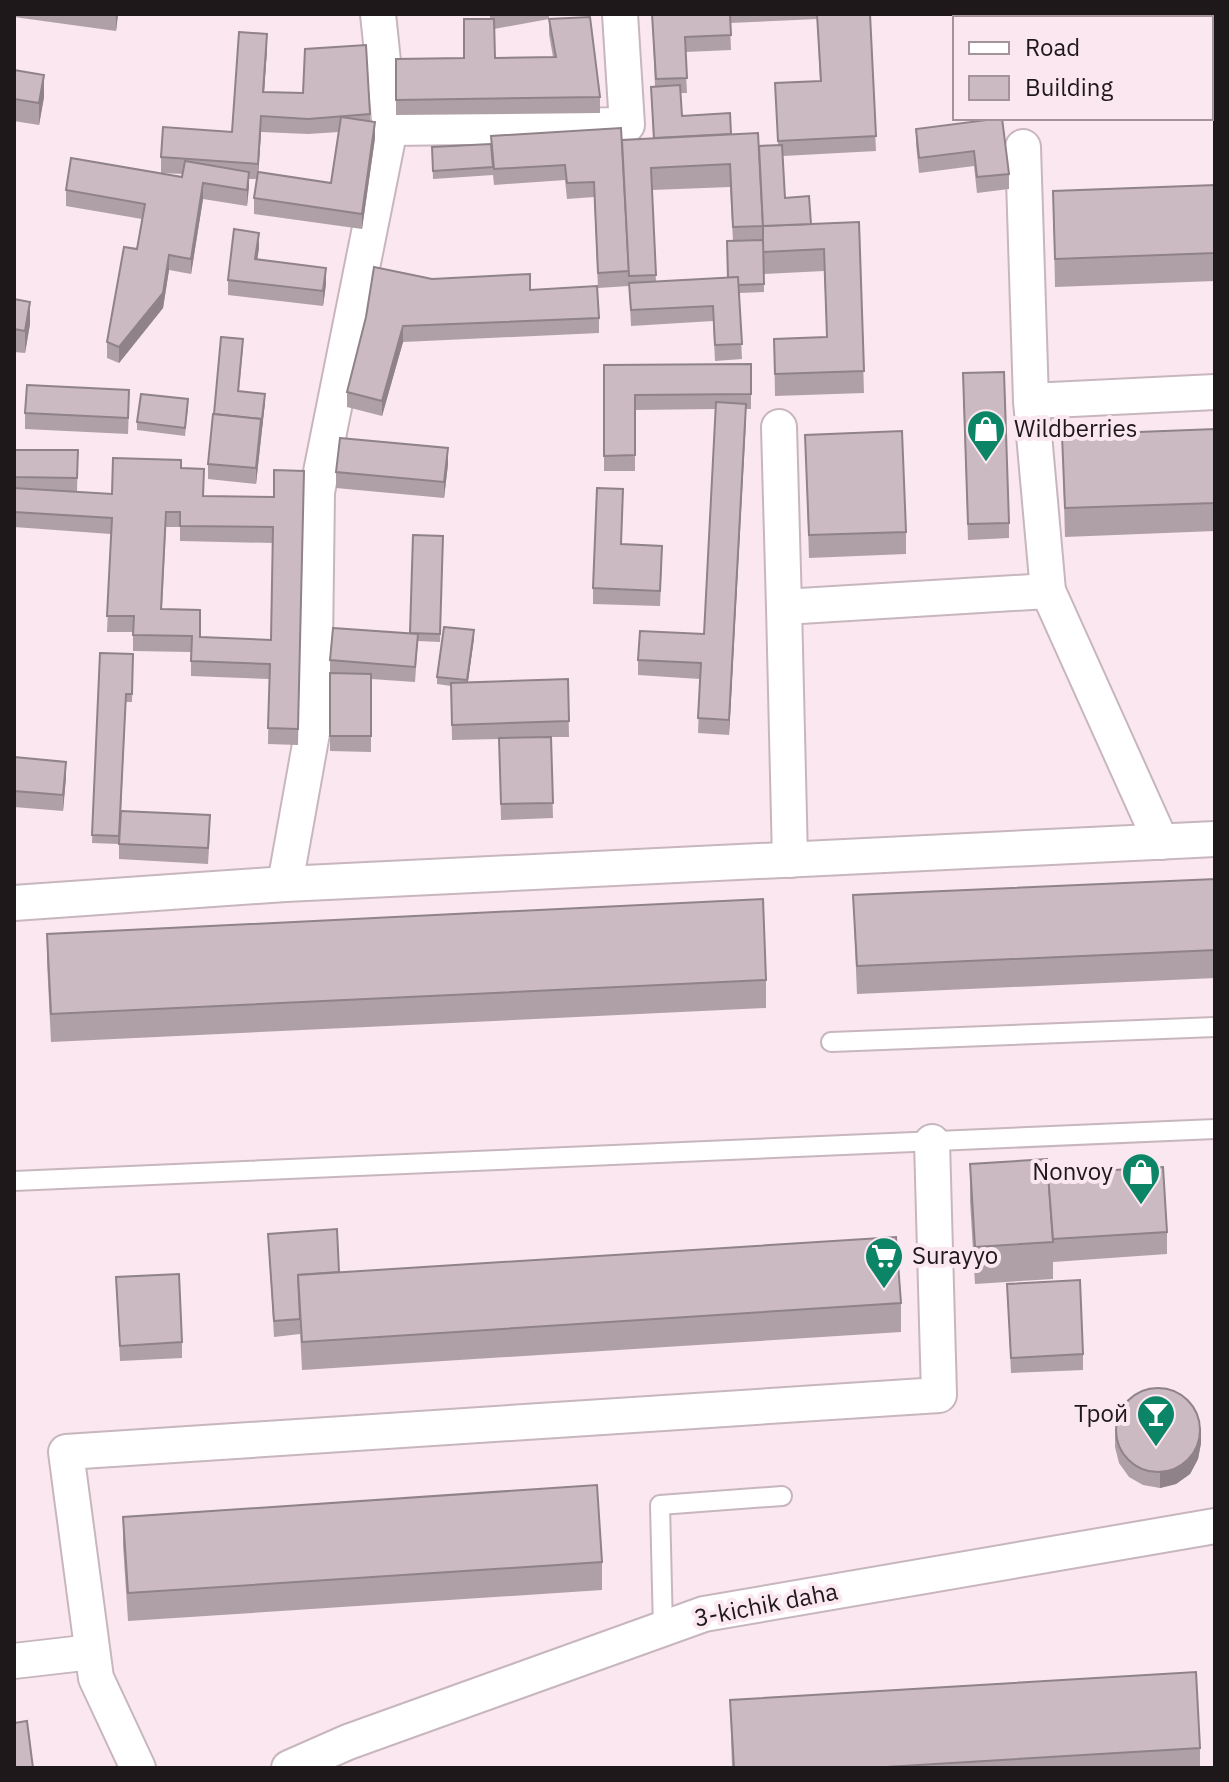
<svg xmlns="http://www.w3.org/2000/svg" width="1229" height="1782" font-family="'IBM Plex Sans',sans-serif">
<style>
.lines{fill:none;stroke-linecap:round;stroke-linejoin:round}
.service-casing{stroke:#c8b6be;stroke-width:22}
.minor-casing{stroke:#c8b6be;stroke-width:38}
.service{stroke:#fff;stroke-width:18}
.minor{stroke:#fff;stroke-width:34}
.wall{fill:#afa0a7;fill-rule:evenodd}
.shaded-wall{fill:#8f8288}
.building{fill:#ccbac2;stroke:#8f8288;stroke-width:2;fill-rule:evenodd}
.labels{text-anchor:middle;stroke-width:8;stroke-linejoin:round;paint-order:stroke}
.poi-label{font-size:24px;fill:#1f181b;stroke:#fae7ef;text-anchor:start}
.street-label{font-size:24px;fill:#1f181b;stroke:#fae7ef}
</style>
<rect width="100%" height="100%" fill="#fae7ef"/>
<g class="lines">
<defs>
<g id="service">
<path d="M831,1042L1215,1027"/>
<path d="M14,1181L1215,1129"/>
<path d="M663,1629L660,1505L782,1496"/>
</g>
<g id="minor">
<path d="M390,128L627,125L620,14"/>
<path d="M1023,147L1031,401L1048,591L1161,842"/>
<path d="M1031,401L1215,392"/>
<path d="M779,427L784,607L1048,591"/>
<path d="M784,607L790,860"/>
<path d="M285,884L314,722L317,492L390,128L378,14"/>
<path d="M14,903L285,884L1215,839"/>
<path d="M14,1661L92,1652"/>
<path d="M138,1768L96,1678L66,1452L939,1395L932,1142"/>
<path d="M289,1768L348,1742L704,1614L1215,1526"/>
</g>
</defs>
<use href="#service" class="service-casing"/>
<use href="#minor" class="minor-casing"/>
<use href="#service" class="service"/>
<use href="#minor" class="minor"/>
</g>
<g class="wall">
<path d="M14,14H118L116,31L14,17Z"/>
<path d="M490,14H549V19L494,29L495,58L553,57L549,34V19L600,97V113L396,115V59L464,58L490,19Z"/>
<path d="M652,14H911L870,16L876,151L783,156L785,198L811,224L859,222L864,393L775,396L774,339L827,337L824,271L764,274V292L739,293L742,359L715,361L713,321L631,326L629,286L598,288L594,197L567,199L565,180L494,185L493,175L433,179L432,147H622L653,138L651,87H655ZM817,19L820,81L775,83L778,145L759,146L682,116L680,93H687L685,52L731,50L730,23ZM730,187L733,241L728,278L656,282L652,190Z"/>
<path d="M1190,14H1215V74H1211V18H1190Z"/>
<path d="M267,49L264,92L370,114V122L375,138L362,229L254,214V198L257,179H249L247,206L203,199L191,274L169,270L163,308L119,363L107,358V342L137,249L142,219L66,206V190L182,177L183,174L161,173V157L232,132ZM261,132L308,134L339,132L331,183L258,172Z"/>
<path d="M14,70L44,97L39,125L14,121Z"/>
<path d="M1002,118L1009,174V189L977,193L974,166L919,173L916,144V129Z"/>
<path d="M1215,185V281L1055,287L1053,191Z"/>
<path d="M259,248L257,259L326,284L323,306L228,295V280Z"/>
<path d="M432,279L530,290L599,318V333L403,342L382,416L347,407V392Z"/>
<path d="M14,299L30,324L25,353L14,352Z"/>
<path d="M243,347L239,391L265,402L256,484L208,479V464Z"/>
<path d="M751,364V409H746L729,735L698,733L700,679L638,675V660L704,634L716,409L635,410V471H604V365Z"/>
<path d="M963,388L1009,523V538L968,540Z"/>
<path d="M129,406L128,434L25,429V413Z"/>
<path d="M188,407L185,436L137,430V422Z"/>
<path d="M1215,429V531L1065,537L1062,435Z"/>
<path d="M805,435L906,532V554L809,558Z"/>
<path d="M14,450H78L77,492L112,494L181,468L204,496L274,497L304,471L298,745L268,744L269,679L191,676V652L133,651V632H107L111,534L14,527ZM166,527H180V541L273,543L271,640L200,637L162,609Z"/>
<path d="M448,464L444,498L336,488V472Z"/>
<path d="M623,504L621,544L662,561L660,606L593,604V588Z"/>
<path d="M443,536L440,642L418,641L415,682L371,679V752L330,751V660L410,633Z"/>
<path d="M474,638L468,682L568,679L569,737H551L553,818L501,820L499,739L452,740L451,686L437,684V677Z"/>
<path d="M100,653L133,654L132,702H126L121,811L210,831L208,864L119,859V844L92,843Z"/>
<path d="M14,757L66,777L63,811L14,807Z"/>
<path d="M1215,879V978L857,994L853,895Z"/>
<path d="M47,934L766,980V1008L51,1042L47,962Z"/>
<path d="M970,1164L1048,1174L1167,1232V1254L1053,1262V1279L975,1284L970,1201Z"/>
<path d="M268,1234L339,1272L901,1303V1332L302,1370L300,1330V1334L274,1337Z"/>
<path d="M116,1277L182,1342V1358L120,1361Z"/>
<path d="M1007,1284L1083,1354V1370L1011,1373Z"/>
<path d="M1115,1432L1201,1443L1198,1459L1190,1474L1176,1484L1160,1488L1143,1485L1129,1477L1119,1463L1115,1447Z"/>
<path d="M123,1517L602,1562V1590L128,1621L123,1545Z"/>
<path d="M730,1700L1200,1748V1768H732Z"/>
</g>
<g class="shaded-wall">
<path d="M116,14H118L116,31Z"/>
<path d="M267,34V49L263,107V92Z"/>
<path d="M44,75V97L39,125V103Z"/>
<path d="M261,116V132L258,179V164Z"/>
<path d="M375,122V138L362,229V214Z"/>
<path d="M249,172V187L247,206V190Z"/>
<path d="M203,183V199L191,274V259Z"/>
<path d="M259,233V248L255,275V259Z"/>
<path d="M169,255V270L163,308L119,363V347Z"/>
<path d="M326,268V284L323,306V291Z"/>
<path d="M30,302V324L25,353V331Z"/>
<path d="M403,326V342L382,416V401Z"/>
<path d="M265,394V402L256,484V468Z"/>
<path d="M746,404V420L729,735V720Z"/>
<path d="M448,448V464L444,498V482Z"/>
<path d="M474,630V638L467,688V680Z"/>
<path d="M66,762V777L63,811V795Z"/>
<path d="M1201,1427V1443L1198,1459L1190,1474L1176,1484L1160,1488V1472Z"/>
</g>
<g class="building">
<path d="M652,14H730L731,35L685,37L687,78L656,79Z"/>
<path d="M817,14H870L876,136L778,141L775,83L821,81Z"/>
<rect x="1073" y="14" width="91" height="4"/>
<path d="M1191,14H1215V58H1211V18H1191Z"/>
<path d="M590,17L600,97L396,100V59L464,58V19H494L495,58L556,57L549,19Z"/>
<path d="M239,32L267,34L263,92L303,93L305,49L366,45L370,114L308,119L261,116L258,164L161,157L163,127L232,132Z"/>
<path d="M14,70L44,75L39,103L14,99Z"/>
<path d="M680,85L682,116L730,113L731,134L654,138L651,87Z"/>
<path d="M341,117L375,122L362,214L254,198L258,172L331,183Z"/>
<path d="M1002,118L1009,174L977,177L974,151L919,158L916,129Z"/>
<path d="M621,128L629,271L598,273L594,182L567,183L565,165L494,169L491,136Z"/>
<path d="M758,133L763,226L859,222L864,371L775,374L774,339L827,337L824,249L763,252V226L733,227L730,164L651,168L656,275L629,276L622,140Z"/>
<path d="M491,144L493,167L433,171L432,147Z"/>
<path d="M782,145L785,198L809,196L811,224L763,226L759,146Z"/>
<path d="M71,158L182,177L185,161L249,172L247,190L203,183L191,259L169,255L163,293L119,347L107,342L124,247L137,249L145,204L66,190Z"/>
<path d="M1215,185V253L1055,259L1053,191Z"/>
<path d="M234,229L259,233L255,259L326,268L323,291L228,280Z"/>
<path d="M763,240L764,284L738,285V277L728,278L727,241Z"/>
<path d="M374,267L432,279L530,274V290L597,286L599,318L403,326L382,401L347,392L366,317Z"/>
<path d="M738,277L742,344L715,345L713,306L631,310L629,283Z"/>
<path d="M14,299L30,302L25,331L14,329Z"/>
<path d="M221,337L243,339L238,391L265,394L261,427V419L214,414Z"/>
<path d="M751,364V394L635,395V455L604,456V365Z"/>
<path d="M1004,372L1009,523L968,524L963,373Z"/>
<path d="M27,385L129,390L128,418L25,413Z"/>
<path d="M141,394L188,399L185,428L137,422Z"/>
<path d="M716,402L746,404L729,720L698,718L701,663L638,660L640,631L704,634Z"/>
<path d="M213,414L261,419L256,468L208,464Z"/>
<path d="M1215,429V503L1065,508L1062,435Z"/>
<path d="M902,431L906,532L809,535L805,435Z"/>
<path d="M340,438L448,448L444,482L336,472Z"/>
<path d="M14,450H78L77,478L14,477Z"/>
<path d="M113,458L181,460V468L204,469L203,496L274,497V470L304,471L298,729L268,728L270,664L191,661L192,636L133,635L134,616H107L112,518L14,512V488L112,494ZM166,512H180V526L273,527L271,640L200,637V610L161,609Z"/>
<path d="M597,488L623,489L621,544L662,546L660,591L593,588Z"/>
<path d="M413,535L443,536L440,634L410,633Z"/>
<path d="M444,627L474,630L467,680L437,677Z"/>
<path d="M333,628L418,634L415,667L330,660Z"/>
<path d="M100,653L133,654L132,694H126L119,836L92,835Z"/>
<path d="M330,673L371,674V736H330Z"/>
<path d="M568,679L569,721L452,725L451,683Z"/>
<path d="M551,737L553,803L501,804L499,738Z"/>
<path d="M14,757L66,762L63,795L14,791Z"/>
<path d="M121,811L210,815L208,848L119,844Z"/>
<path d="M1215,879V950L857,966L853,895Z"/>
<path d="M763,899L766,980L51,1014L47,934Z"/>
<path d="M1047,1159L1053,1242L975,1247L970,1164Z"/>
<path d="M1163,1167L1167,1232L1053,1239L1048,1174Z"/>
<path d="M337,1229L339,1272L298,1275L300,1319L274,1321L268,1234Z"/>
<path d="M896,1237L901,1303L302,1342L298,1275Z"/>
<path d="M179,1274L182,1342L120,1346L116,1277Z"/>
<path d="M1080,1280L1083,1354L1011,1358L1007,1284Z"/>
<circle cx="1158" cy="1430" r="42"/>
<path d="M597,1485L602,1562L128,1593L123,1517Z"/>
<path d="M1196,1672L1200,1748L869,1768H734L730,1700Z"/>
<path d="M27,1721L33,1768H14V1723Z"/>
</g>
<defs>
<symbol id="shop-pin" viewBox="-11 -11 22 30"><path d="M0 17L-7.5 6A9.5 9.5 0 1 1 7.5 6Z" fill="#0c8566" stroke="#fae7ef"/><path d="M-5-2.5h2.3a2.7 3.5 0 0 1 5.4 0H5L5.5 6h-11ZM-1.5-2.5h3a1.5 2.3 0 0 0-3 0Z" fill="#fff"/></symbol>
<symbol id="supermarket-pin" viewBox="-11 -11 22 30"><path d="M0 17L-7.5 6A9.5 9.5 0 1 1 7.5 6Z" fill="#0c8566" stroke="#fae7ef"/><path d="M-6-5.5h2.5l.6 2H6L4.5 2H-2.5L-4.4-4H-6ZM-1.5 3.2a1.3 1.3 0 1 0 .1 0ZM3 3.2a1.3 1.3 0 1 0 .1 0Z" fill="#fff"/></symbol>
<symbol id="bar-pin" viewBox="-11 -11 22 30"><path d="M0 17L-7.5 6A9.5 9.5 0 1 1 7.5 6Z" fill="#0c8566" stroke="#fae7ef"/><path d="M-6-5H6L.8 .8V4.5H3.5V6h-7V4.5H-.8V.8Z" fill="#fff"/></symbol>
</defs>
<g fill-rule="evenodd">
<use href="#shop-pin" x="964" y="407" width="44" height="60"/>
<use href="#shop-pin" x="1119" y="1150" width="44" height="60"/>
<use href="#supermarket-pin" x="862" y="1234" width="44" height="60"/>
<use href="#bar-pin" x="1134" y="1392" width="44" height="60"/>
</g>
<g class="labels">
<g class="poi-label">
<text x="1014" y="437">Wildberries</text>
<text x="1113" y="1180" text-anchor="end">Nonvoy</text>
<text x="912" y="1264">Surayyo</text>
<text x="1128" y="1422" text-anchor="end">Трой</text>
</g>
<g class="street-label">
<text transform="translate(766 1605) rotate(-11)" y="8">3-kichik daha</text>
</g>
</g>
<rect width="1229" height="1782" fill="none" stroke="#1f181b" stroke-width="32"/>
<rect x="953" y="16" width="260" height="104" fill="#fae7ef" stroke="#a2949a" stroke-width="2"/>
<rect x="969" y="42" width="40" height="12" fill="#ffffff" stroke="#a2949a" stroke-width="2"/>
<text x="1025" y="56" font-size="24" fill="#1f181b">Road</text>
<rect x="969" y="76" width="40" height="24" fill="#ccbac2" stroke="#a2949a" stroke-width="2"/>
<text x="1025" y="96" font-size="24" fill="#1f181b">Building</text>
</svg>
